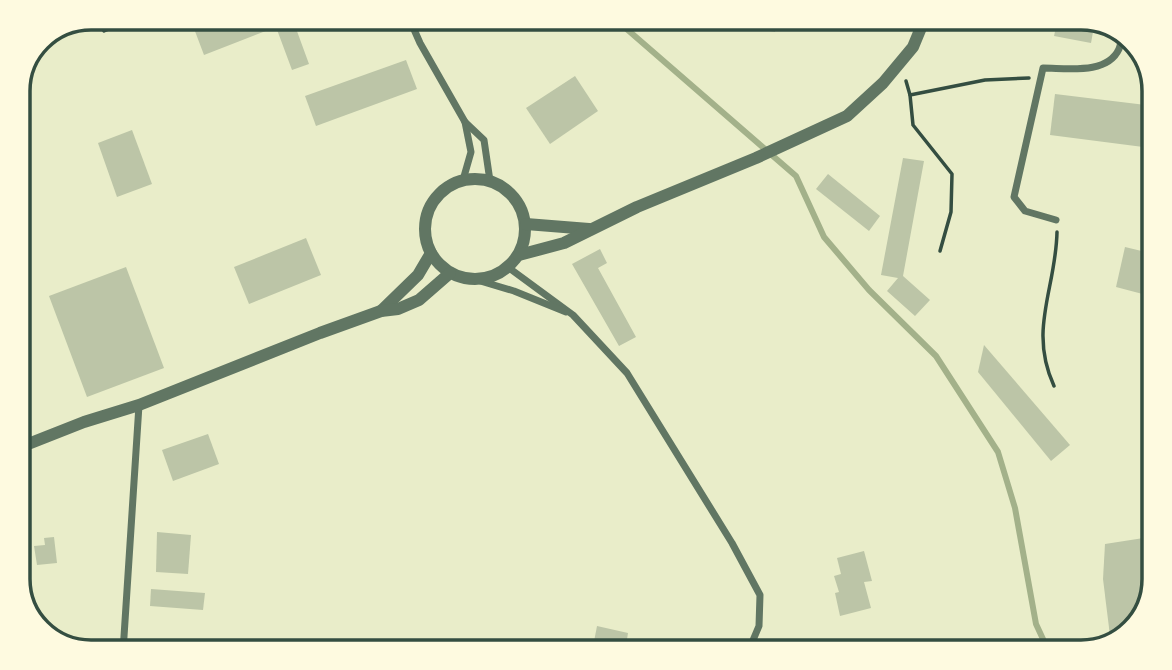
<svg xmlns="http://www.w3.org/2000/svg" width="1172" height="670" font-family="'Exo 2',sans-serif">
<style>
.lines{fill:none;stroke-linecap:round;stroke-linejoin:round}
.stream{stroke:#a3b18a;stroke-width:6}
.building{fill:#bcc5a7}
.path{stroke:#344e41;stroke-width:3.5}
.service{stroke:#617663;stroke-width:4.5}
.minor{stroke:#617663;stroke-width:7}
.tertiary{stroke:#617663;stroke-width:12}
.rim{fill:none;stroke:#344e41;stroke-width:3.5}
</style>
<rect width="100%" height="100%" fill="#e9edc9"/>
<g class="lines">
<path class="stream" d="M614,18L796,176L824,237L869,290L936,356L998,452L1015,508L1036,624L1049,652"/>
</g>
<g class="building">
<path d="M190,18H307L294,23L309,64L292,70L276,27L204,55Z"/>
<path d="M737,18H777L775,32L735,24Z"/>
<path d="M1058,18H1081L1095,21L1091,43L1054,36Z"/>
<path d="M406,60L417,89L316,126L305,96Z"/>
<path d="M575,76L598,111L550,144L526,108Z"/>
<path d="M1055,94L1154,106L1151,148L1050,135Z"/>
<path d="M132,130L152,184L117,197L98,143Z"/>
<path d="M903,158L924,161L903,276L930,300L915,316L887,291L898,278L881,275Z"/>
<path d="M828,174L880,216L869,231L816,189Z"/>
<path d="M306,238L321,275L249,304L234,267Z"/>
<path d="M1125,247L1154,254V297L1116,287Z"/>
<path d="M600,249L607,263L598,268L636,337L619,346L572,264Z"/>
<path d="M126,267L164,368L87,397L49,296Z"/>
<path d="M984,345L1070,445L1051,461L978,372Z"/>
<path d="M208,434L219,464L173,481L162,450Z"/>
<path d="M18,529L23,562H20L22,578H18Z"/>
<path d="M157,532L191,535L188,574L156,572Z"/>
<path d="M54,537L57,563L37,565L34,546L45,545L44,538Z"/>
<path d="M1150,537L1152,587L1145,615L1118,642L1111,644L1103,579L1105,544Z"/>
<path d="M864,551L872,581L864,582L871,608L840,616L835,593L839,592L834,576L841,574L837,558Z"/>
<path d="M151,589L205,593L203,610L150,606Z"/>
<path d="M597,626L628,633L625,652H592Z"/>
</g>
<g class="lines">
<g class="path">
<path d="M98,18L104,31L135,18"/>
<path d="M906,81L910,95L913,125L952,174L951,212L940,251"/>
<path d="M910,95L985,80L1029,78"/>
<path d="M1054,386C1028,329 1056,289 1057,232"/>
</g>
<path class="service" d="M1122,41L1134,43"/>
<g class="minor">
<path d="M409,18L420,43L465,122L471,152L463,180"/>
<path d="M465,122L484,140L490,181"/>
<path d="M1056,220L1025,211L1014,197L1043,68C1067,68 1107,75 1119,49C1121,44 1122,37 1123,33"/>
<path d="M509,268L573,315L627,373L732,543L760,595L759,626L748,652"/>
<path d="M477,280L514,291L566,312"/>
<path d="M123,652L139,405"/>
</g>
<g class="tertiary">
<circle cx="475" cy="229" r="50"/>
<path d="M526,224L589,229"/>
<path d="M519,255L564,243L637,207L756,158L847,116L883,83L913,47L925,18"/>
<path d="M381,311L418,275L431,253"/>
<path d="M18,448L84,422L139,405L320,333L381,311L398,309L419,300L450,273"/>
</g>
</g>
<path d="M0 0H1172V670H0ZM91 30H1081A61 61 0 0 1 1142 91V579A61 61 0 0 1 1081 640H91A61 61 0 0 1 30 579V91A61 61 0 0 1 91 30Z" fill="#fefae0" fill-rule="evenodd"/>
<path class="rim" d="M91 30H1081A61 61 0 0 1 1142 91V579A61 61 0 0 1 1081 640H91A61 61 0 0 1 30 579V91A61 61 0 0 1 91 30Z"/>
</svg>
